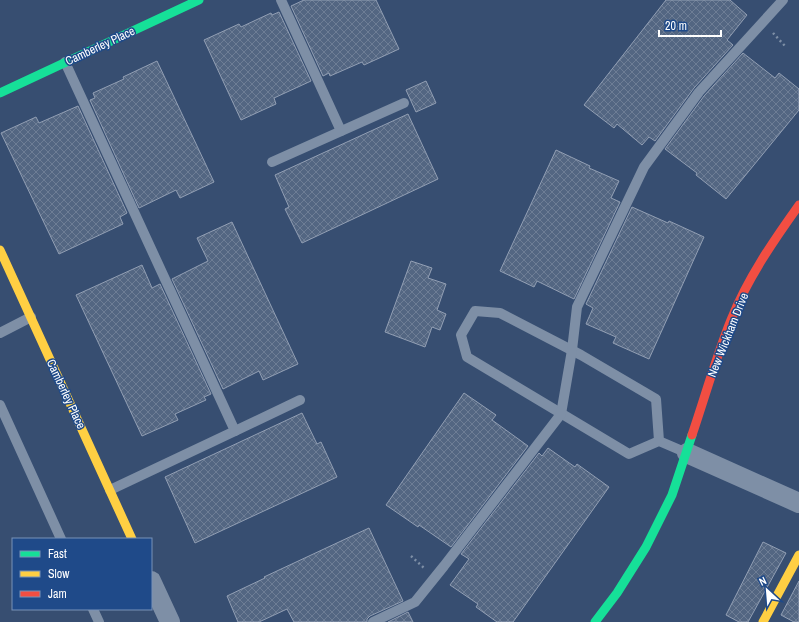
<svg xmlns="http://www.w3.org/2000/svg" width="799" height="622" font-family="'Archivo Narrow',sans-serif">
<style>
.building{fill:url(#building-cross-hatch);stroke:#929fb4}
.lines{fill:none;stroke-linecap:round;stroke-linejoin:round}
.path{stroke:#7e8fa6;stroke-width:2.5;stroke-dasharray:2 3;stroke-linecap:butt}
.lane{stroke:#7e8fa6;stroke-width:10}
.street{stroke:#7e8fa6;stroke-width:20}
.fast{stroke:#16e098;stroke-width:9}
.slow{stroke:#ffcf43;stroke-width:9}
.jam{stroke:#f24e42;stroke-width:9}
.labels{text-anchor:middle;stroke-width:3;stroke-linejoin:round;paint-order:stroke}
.street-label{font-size:12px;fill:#fff;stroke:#1f4a89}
</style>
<defs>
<pattern id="building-cross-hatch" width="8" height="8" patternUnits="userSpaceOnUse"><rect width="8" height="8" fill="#536682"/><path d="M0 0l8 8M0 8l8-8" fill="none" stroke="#6d7d95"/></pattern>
</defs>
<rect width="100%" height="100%" fill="#374e71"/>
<g class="building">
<path d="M304,0H376L399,49L364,65L362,62L330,76L329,73L323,76L291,6Z"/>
<path d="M666,0H730L747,15L727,40L733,45L694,88L655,141L649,137L642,145L617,124L614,128L584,105Z"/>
<path d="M279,12L311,81L274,98L276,104L241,120L204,40L239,24L241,27L271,13L272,15Z"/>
<path d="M743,53L775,78L779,73L799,89V110L726,199L696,175L697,173L665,149L704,96Z"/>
<path d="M157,61L214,182L180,198L176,190L139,208L90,100L95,98L93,93L124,79L123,77Z"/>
<path d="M426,81L436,103L416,112L406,90Z"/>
<path d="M78,106L127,213L120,217L123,224L59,254L1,133L36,117L39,123Z"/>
<path d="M408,114L438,179L302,243L285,209L289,207L275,175Z"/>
<path d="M556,150L590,166L589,168L619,181L611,198L620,202L574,299L537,281L534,287L500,271Z"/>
<path d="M632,207L668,223L669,221L704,237L649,359L613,343L616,337L586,324L593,308L586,304Z"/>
<path d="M232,222L298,364L263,380L259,371L223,389L172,279L208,261L197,238Z"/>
<path d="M411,261L432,268L428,278L446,284L437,310L446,314L440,330L432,327L425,347L385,332Z"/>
<path d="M142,265L152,288L160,284L211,394L204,397L206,400L175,414L178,420L142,436L76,295Z"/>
<path d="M464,393L496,415L492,420L528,446L451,547L419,525L418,527L386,505Z"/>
<path d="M302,413L317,444L321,442L337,477L195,543L165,477Z"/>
<path d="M548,448L575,467L577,464L609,487L513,622H497L476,607L478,604L450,585L469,559L461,554L539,453L542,456Z"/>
<path d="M369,528L403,601L370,616L367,619V622H294L287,609L259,622H238L227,596L265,578L264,577Z"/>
<path d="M763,542L786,553L748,622H739L726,615Z"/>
<path d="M799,581V622H794L781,615Z"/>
<path d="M408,612L413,622H388Z"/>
</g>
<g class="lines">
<g class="path">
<path d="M773,33L785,46"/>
<path d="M411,556L424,568"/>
</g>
<g class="lane">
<path d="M281,0L341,131"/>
<path d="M65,62L235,431L110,490"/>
<path d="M272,162L404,103"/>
<path d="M0,333L31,317"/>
<path d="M0,405L61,539"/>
<path d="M235,431L300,400"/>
<path d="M659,441L656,399L581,355L500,313L475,311L461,335L467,357L629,454L659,441L687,453"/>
<path d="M93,609L99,622"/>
<path d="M373,622L415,602L444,566L561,414L572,350L577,307L644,167L699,92L783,0"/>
</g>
<g class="street">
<path d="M687,453L799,503"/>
<path d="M151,581L170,622"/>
</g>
<g class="fast">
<path d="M0,93L199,0"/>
<path d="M595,622L617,593L646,547L672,495L692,435"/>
</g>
<g class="slow">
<path d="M0,250L132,539"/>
<path d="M763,622L799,555"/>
</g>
<path class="jam" d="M692,435C705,397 716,357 731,320C747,279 774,240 799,205"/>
</g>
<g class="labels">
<g class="street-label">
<text transform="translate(100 46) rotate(-25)" y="4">Camberley Place</text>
<text transform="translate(728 335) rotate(-68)" y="4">New Wickham Drive</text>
<text transform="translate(66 394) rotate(65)" y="4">Camberley Place</text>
</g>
</g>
<rect x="12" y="538" width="140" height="72" fill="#1f4a89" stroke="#7992b8"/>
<rect x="20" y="551" width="20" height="6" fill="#16e098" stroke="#7992b8"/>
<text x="48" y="558" font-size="12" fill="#ffffff">Fast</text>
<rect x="20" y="571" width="20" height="6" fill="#ffcf43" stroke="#7992b8"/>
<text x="48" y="578" font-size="12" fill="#ffffff">Slow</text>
<rect x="20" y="591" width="20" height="6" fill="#f24e42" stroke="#7992b8"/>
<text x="48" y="598" font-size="12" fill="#ffffff">Jam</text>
<g transform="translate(767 590) rotate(334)" stroke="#1f4a89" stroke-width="3" paint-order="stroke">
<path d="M0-3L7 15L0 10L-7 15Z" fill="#ffffff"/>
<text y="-6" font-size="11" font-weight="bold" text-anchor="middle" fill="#ffffff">N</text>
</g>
<path d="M659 30v6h62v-6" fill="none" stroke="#ffffff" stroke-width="2"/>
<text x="665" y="30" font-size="12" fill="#ffffff" stroke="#1f4a89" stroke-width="3" paint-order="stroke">20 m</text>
</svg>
